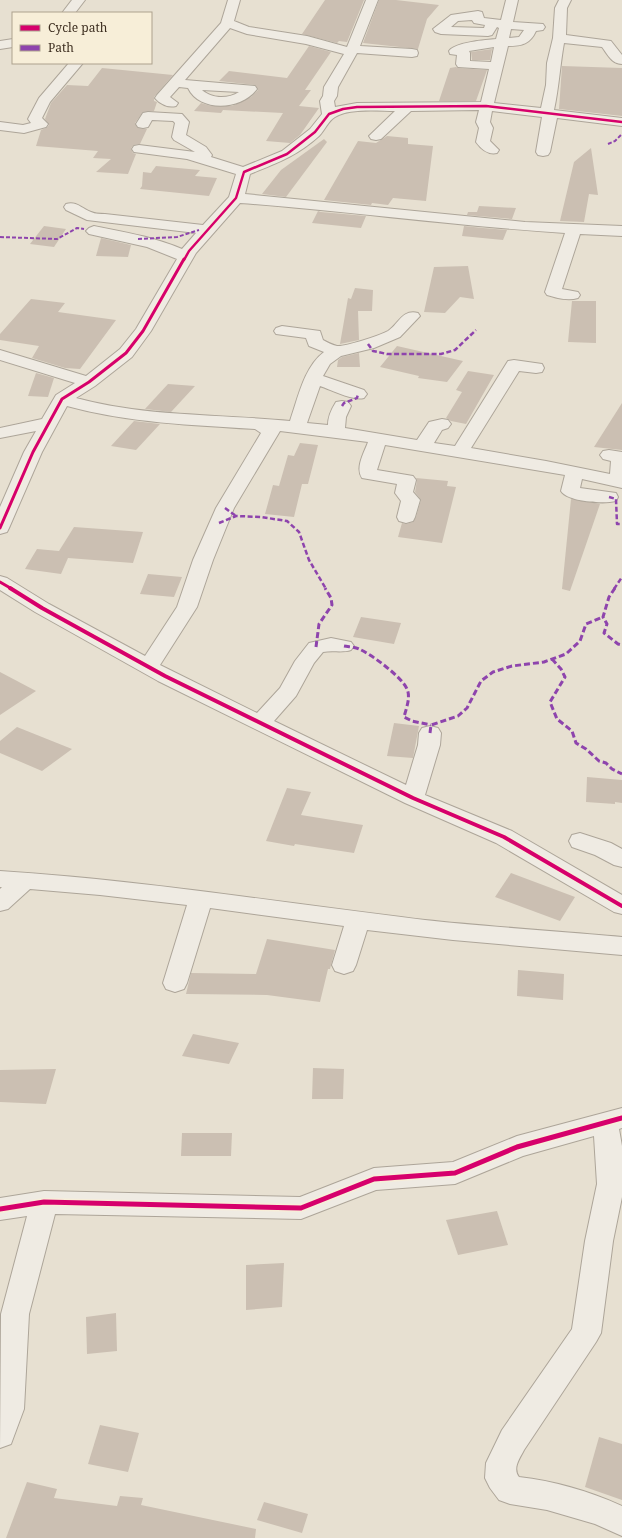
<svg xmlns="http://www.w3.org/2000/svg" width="622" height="1538" font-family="'Noto Serif',serif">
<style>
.building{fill:#cbbfb2}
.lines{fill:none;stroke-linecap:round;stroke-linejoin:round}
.minor-casing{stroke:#ada599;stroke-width:2}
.minor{fill:#efebe3;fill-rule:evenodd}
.quiet-far2{stroke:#8e44ad;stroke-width:2;stroke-dasharray:4 2;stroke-linecap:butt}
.quiet-far1{stroke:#8e44ad;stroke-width:2.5;stroke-dasharray:5 2.5;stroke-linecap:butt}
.quiet{stroke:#8e44ad;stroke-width:3;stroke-dasharray:6 3;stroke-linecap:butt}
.cycleway-far3-casing{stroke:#f7eed8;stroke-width:4}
.cycleway-far2-casing{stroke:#f7eed8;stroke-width:5}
.cycleway-far1-casing{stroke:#f7eed8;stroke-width:6}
.cycleway-casing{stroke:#f7eed8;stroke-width:8}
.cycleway-far3{stroke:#d6006c;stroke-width:2.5}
.cycleway-far2{stroke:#d6006c;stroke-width:3}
.cycleway-far1{stroke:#d6006c;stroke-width:4}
.cycleway{stroke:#d6006c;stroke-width:5}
</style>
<rect width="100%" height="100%" fill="#e7e0d1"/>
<g class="building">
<path d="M325,0H364L347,42L339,41L337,43L302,34Z"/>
<path d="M379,0H396L439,5L427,19L418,49L363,43Z"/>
<path d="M309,46L331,52L305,90H311L299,106L319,108L300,135L290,143L266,141L283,113L223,110L221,113L194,111L201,103L211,106H232L251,97L258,90L255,85L219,81L229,71L287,78Z"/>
<path d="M492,49L490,60H472L471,52Z"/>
<path d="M562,66L622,68V116L559,109Z"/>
<path d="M456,67L458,68L487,70L476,101H439L450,68Z"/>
<path d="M102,68L173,75L154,97V101L157,102L154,111L143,112L135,123L138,128L147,129L140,144L134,145L131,148L133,153L136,154L128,174L96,172L111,159L93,158L98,151L36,146L41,130L46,128L49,125L45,119L51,103L67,85L88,86Z"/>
<path d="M387,136L408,138V144L433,146L426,201L393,198L388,205L372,203L371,205L324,200L358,141L376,143Z"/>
<path d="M324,139L327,142L286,197L262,194L281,170Z"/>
<path d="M591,148L598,195L589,194L584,222L560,221L574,162Z"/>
<path d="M156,166L200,170L195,176L217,178L209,196L140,189L142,186L143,172L151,173Z"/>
<path d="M479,206L516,208L512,219L467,215L468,212H477Z"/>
<path d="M318,211L321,212L366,216L361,228L312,223Z"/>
<path d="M44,226L66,229L54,247L30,244Z"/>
<path d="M464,226L483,228L507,230L503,240L462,236Z"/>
<path d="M101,238L131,245L128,257L96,256Z"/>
<path d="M468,266L474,299L460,297L445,313L424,312L434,267Z"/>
<path d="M355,288L373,290L372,311H358L359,340L340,344L348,298L351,299Z"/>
<path d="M31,299L65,303L58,312L116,320L80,369L65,368L32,358L39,346L0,340V334Z"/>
<path d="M572,301H596V343L568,342Z"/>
<path d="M397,346L463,361L447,382L418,378L419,376L380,367Z"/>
<path d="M359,353L360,367H337L338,360L342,357Z"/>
<path d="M468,371L494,375L466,424L451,421L446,418L462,392L456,390Z"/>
<path d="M36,373L54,378L48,397L28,396Z"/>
<path d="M168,384L195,386L171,412L145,409Z"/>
<path d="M622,403V450L594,447Z"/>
<path d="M134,421L160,424L136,450L111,446Z"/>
<path d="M300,443L318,445L308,484H302L294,517L265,514L273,485L279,486L288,455L294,456Z"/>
<path d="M416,478L448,481L447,486L456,487L442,543L398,537L402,523L406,524L413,522L416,517L421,500L415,492L417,480Z"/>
<path d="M571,499L600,504L570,591L562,589Z"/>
<path d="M74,527L143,532L133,563L68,558L61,574L25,569L37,549L59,551Z"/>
<path d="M148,574L182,577L174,597L140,594Z"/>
<path d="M361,617L401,623L394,644L353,637Z"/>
<path d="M0,672L36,691L0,715Z"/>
<path d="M394,723L419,726L413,758L387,756Z"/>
<path d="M17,727L72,749L42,771L0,753V741Z"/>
<path d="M587,777L622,780V803L615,802V804L586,802Z"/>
<path d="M287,788L311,792L301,815L363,825L354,853L295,844L294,846L266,841Z"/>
<path d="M511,873L575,897L560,921L495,897Z"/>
<path d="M267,939L335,950L330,969H328L320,1002L267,995L186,994L191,973L256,974Z"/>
<path d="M518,970L564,974L563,1000L517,996Z"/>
<path d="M193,1034L239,1043L229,1064L182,1056Z"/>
<path d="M313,1068L344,1069L343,1099H312Z"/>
<path d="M56,1069L46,1104L0,1102V1070Z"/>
<path d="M182,1133H232L231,1156H181Z"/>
<path d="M497,1211L508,1245L458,1255L446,1220Z"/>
<path d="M284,1263L282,1307L246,1310V1265Z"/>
<path d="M116,1313L117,1351L87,1354L86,1317Z"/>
<path d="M100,1425L139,1433L128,1472L88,1464Z"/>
<path d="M599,1437L622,1444V1500L585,1487Z"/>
<path d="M27,1482L57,1489L54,1498L117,1506L120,1496L143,1498L141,1505L256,1529L255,1538H6Z"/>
<path d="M264,1502L308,1514L302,1533L257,1520Z"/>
</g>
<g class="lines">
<defs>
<g id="minor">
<path d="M72,0H85L75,13H62Z"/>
<path d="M228,0H240L234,21L249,27L307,36L347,47L366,0H378L360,46L412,49L417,50L418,53L417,56L412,57L357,53L338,87L337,96L334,101L335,107L357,103L481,102L489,69L458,67L456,64L457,55L450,54L449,51C455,42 486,40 496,39L499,28L497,27L492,35L488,36L441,34L435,32L433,29L451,15L478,11L482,12L484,18L501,20L506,0H518L513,22L543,24L545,27L543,30L536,31C530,44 522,46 508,46L494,103L541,108L546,85L547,63L553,38L555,8L559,0H571L567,8L566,35L611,41L622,55V64C612,64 608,55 602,47L564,43C560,65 559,87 554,110L622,118V126L557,118L550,152L548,155L543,156L538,155L536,152L542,117L492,111L490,122L493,128L490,141L499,150L497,153C488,155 481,149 476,142L479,128L476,122L479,110L411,111L381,139L376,140L371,139L369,136L395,111C378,111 349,108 335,117C328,121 325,130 319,136C297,156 277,163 250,174L245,194L525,222L622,226V236L580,234L562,289L578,292L580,295L578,298C568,301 557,298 547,295L545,292L565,233C456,226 348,211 240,203L196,253L151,331L132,357L95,386L76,398C146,417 219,414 290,421C298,398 304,367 324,352L309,346L306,338L276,334L274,331L276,328L282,326L320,331L323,340C327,342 332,345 337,346C345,347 381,335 388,331C399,324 402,309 418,313L420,316L400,337L374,348L341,356L330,364L323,376L364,390L367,394L364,398C352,401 332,390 320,386L307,423L328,425C328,417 331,410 336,402L342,401L348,402L351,406L346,417L345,428L417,440L429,422L442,419L448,420L451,424L448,428L442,430L434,443L455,446L508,361L514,360L542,364L544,368L542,372L536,373L519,371L471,448L546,461L610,474L611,461L603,459L600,455L603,451L609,450L622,452V488L582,479L580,488L616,493L618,497L616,501C604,504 568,502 561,491L565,475L385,445L377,470L413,476L416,480L413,492L420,500L415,517L413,521L406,523L399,521L397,517L401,501L395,493L397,484L362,478C355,468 364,453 368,442L280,431L234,508L213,560L197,607L160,665L257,713L280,688L295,661L309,643L331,638L351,642L354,646L351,650C342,653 333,650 323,652L314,663L296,696L274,721L406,785L418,745L419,733L422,728L430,726L438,728L441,733L440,745L425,795L512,831L622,895V914L614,912L496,843L405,803L158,681L35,612L0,590V576L7,578L49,604L145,656L177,607L193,560L216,508L261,433L255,429C192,425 129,423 67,406L42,452L9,528L7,532L0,534V507L24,452L36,431L0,438V428L42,419L56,395L75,383L0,360V350L86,376L120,349L136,329L177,259L147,247L89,234L86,231L89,228L94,226C124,232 154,237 182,249L196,233L87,220L66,210L64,207L66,204C77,201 82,209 91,212C95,214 101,214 105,214L203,225L229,197L236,174L187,159L134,152L132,149L134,146L139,145L195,152L174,140L172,137L175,123L173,121L152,120L148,127L143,128L138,127L136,124L143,113L148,112L182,114L189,122L186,135L206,147L212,155L211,157L243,167L282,151L310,129L322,114L320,101L323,96L324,87L344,54L306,44L247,34L230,28L185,80L255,86L257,89C242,110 200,113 188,88L179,87L170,97L178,103L176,106C168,108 160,104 155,98L157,95L221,23ZM472,20L474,23L485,25L484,28L451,27L458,21ZM511,29L524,30L519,37L509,38ZM494,47L491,62L470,61V53L469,51ZM202,90L239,92C228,99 212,99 202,90Z"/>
<path d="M13,39V47L0,49V41Z"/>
<path d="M69,63H83L50,102L42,118L48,124L46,127L24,133L0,130V122L23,125L31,123L28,119L39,98Z"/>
<path d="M580,833L611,843L622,849V867L614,865L595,855L572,847L569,841L572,835Z"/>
<path d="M0,871C142,880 283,903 425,920C490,927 556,931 622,937V955L453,940L367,930L356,965L353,971L344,974L335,971L332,965L344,926L210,908L187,983L184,989L175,992L166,989L163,983L187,905L100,895L30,889L8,909L0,911V889L2,887H0Z"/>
<path d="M622,1108V1128L619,1129L622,1146V1197L613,1241L601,1333L596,1342L524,1450C520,1458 512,1468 519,1477C554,1481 589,1491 622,1506V1536L595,1524L547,1510L510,1504L499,1500L490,1488L485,1478L486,1463L502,1430L572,1329L585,1241L597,1184L594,1136L523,1156L455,1184L376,1190L301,1219L55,1214L29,1314L24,1409L11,1444L0,1448L1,1314L27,1216L0,1220V1198L44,1191L300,1197L374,1168L453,1162L517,1136Z"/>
</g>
</defs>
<use href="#minor" class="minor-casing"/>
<use href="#minor" class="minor"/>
<g class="quiet-far2">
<path d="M608,144L615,141L622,134"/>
<path d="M0,237L57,239L77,228L84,229"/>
<path d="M138,239L177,237L199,230"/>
</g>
<g class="quiet-far1">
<path d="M368,344L373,351L387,354H441L455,350L476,330"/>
<path d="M342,406L344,403L357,398L358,394"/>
<path d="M609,497L616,499L617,524H622"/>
<path d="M225,508L236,516"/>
<path d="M219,523L236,516L261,517L287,521L299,532L309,560L326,589"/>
<path d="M614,589L622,577"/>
</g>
<g class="quiet">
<path d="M615,588L609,597L603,617L607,624L604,633L618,644L622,645"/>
<path d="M344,646C349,647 355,647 359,649C371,654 402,677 407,689C411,697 406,709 404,717L412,721L431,725"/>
<path d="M316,647L319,624L332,605L331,598L325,588"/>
<path d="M552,659L561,669L565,677L550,702L557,719L572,731L576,743L586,749L599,761L606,763L612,769L622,774"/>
<path d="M430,733L431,725L458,716L467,708L481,681L493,672L512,666L544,662L566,654L580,641L586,624L603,617"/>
</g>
<defs>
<path id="cycleway-far3" d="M184,260L189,251L236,198L244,172L287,154L315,132L329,114L343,109L357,107L486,106L622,122"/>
<g id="cycleway-far2">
<path d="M0,528L33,452L62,399L89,382L126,353L143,331L184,259"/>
<path d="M0,582L12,589"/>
</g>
<path id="cycleway-far1" d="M10,588L42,608L165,676L413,798L504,837L622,906"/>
<path id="cycleway" d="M0,1209L44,1202L301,1208L374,1179L455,1173L517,1147L622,1118"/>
</defs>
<use href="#cycleway-far3" class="cycleway-far3-casing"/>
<use href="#cycleway-far2" class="cycleway-far2-casing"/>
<use href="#cycleway-far1" class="cycleway-far1-casing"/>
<use href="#cycleway" class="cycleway-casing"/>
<use href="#cycleway-far3" class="cycleway-far3"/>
<use href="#cycleway-far2" class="cycleway-far2"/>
<use href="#cycleway-far1" class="cycleway-far1"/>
<use href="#cycleway" class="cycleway"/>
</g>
<rect x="12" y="12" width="140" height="52" fill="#f7eed8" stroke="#ada18e"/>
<rect x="20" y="25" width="20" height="6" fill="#d6006c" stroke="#ada18e"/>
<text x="48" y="32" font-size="12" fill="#3d2e20">Cycle path</text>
<rect x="20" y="45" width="20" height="6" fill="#8e44ad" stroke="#ada18e"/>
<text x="48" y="52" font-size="12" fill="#3d2e20">Path</text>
</svg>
